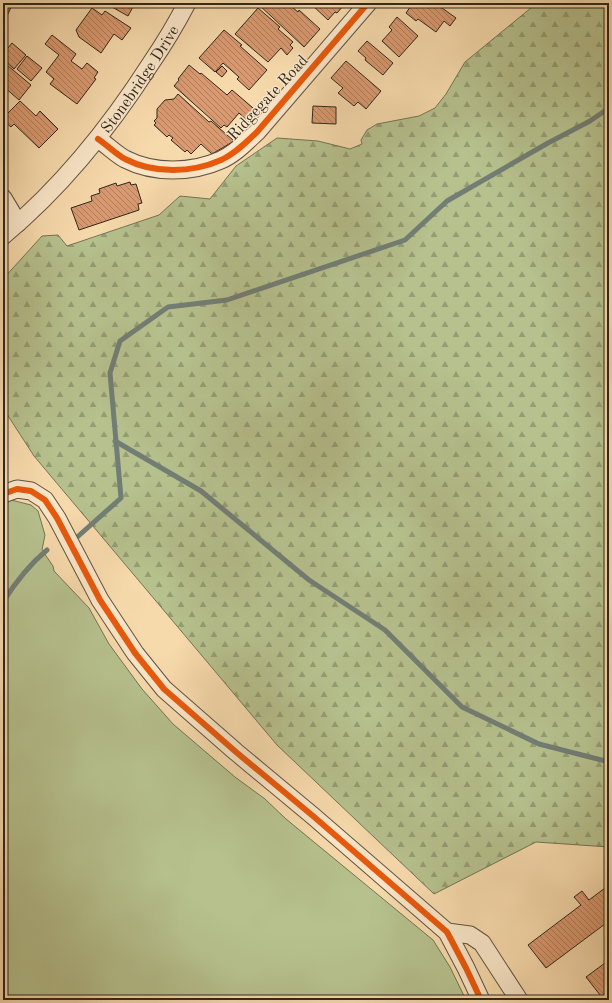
<svg xmlns="http://www.w3.org/2000/svg" width="612" height="1003" font-family="'Old Standard TT',serif">
<style>
.grass{fill:#b6c18e;stroke:#727455}
.forest{fill:url(#forest-firs);stroke:#727455}
.lines{fill:none;stroke-linecap:round;stroke-linejoin:round}
.stream{stroke:#727e75;stroke-width:5}
.building{fill:url(#building-back-hatch);stroke:#2f261c}
.minor-casing{stroke:#615340;stroke-width:19}
.minor{stroke:#fae7c9;stroke-width:17}
.cycleway-casing{stroke:#fae7c9;stroke-width:8}
.cycleway{stroke:#e8590c;stroke-width:6}
.labels{text-anchor:middle;stroke-width:3;stroke-linejoin:round;paint-order:stroke}
.street-label{font-size:16px;fill:#2f261c;stroke:#fae7c9}
</style>
<defs>
<pattern id="forest-firs" width="22" height="20" patternUnits="userSpaceOnUse"><rect width="22" height="20" fill="#b6c18e"/><path d="M5 1l3.5 6h-7zM16 11l3.5 6h-7z" fill="#949d73"/></pattern>
<pattern id="building-back-hatch" width="6" height="6" patternUnits="userSpaceOnUse"><rect width="6" height="6" fill="#da9a71"/><path d="M-1 5l2 2M0 0l6 6M5-1l2 2" fill="none" stroke="#b17d5c"/></pattern>
</defs>
<rect width="100%" height="100%" fill="#f7daac"/>
<filter id="stains"><feTurbulence type="fractalNoise" baseFrequency=".005" numOctaves="4"/><feColorMatrix values="0 0 0 0 .2 0 0 0 0 .09 0 0 0 0 .02 0 0 0 .5 -.17"/></filter>
<radialGradient id="worn" r=".72"><stop offset=".6" stop-color="#630" stop-opacity="0"/><stop offset="1" stop-color="#630" stop-opacity=".3"/></radialGradient>
<path class="grass" d="M11,500L31,505L38,511L45,535L42,550L53,566L54,571L89,608L109,644L142,689L173,724L235,777L265,799L286,819L433,940L450,967L466,1000H3V502Z"/>
<path class="forest" d="M537,3H609V847L536,842L434,894L277,745L34,456L3,408V279L42,236L58,235L67,246L159,215L180,196L210,199L236,166L277,138L318,141L350,149L362,144L361,140L367,130L377,124L419,116L435,108L446,94L465,62Z"/>
<g class="lines">
<g class="stream">
<path d="M115,441L201,491L309,580L385,630L462,707L539,744L609,762"/>
<path d="M75,539L121,498L110,373L120,341L168,307L227,300L405,240L447,201L548,143L590,121L609,108"/>
<path d="M3,602C15,583 30,564 47,550"/>
</g>
</g>
<g class="building">
<path d="M3,3H13L7,16L3,14Z"/>
<path d="M105,3H135L128,16Z"/>
<path d="M257,3H287L298,12L299,10L320,29L304,47Z"/>
<path d="M310,3H342L344,5L337,13L335,12L328,20Z"/>
<path d="M413,3H435L456,18L450,26L444,21L436,32L418,19L416,21L406,13Z"/>
<path d="M92,8L102,15L105,11L131,28L122,40L114,34L101,53L79,37L76,30Z"/>
<path d="M258,8L280,27L278,29L293,42L290,45L293,48L287,55L281,48L268,62L235,34Z"/>
<path d="M397,17L418,36L399,57L382,41L392,30L389,27Z"/>
<path d="M224,30L242,45L240,46L267,70L249,90L237,79L239,77L223,63L215,72L199,58Z"/>
<path d="M52,35L76,54L71,61L82,69L87,63L98,72L94,78L96,79L77,104L50,84L54,79L46,72L59,55L45,44Z"/>
<path d="M367,41L393,63L383,75L365,60L366,58L358,51Z"/>
<path d="M12,43L26,55L14,69L3,59V54Z"/>
<path d="M27,56L42,68L31,81L17,69Z"/>
<path d="M346,61L381,91L366,109L358,102L354,106L338,93L343,88L331,78Z"/>
<path d="M7,65L31,85L19,100L3,86V70Z"/>
<path d="M189,65L200,74L201,73L227,95L232,90L260,114L251,124L239,113L227,127L224,125L221,128L174,86L179,80L178,79Z"/>
<path d="M222,66L227,71L222,77L216,72Z"/>
<path d="M178,94L209,122L211,121L234,141L212,154L201,144L191,154L187,150L185,152L171,140L173,138L169,135L167,137L154,125L156,123L154,121L157,118V109L165,100L174,99Z"/>
<path d="M20,101L36,116L40,111L58,129L39,148L14,124L11,127L3,120V118Z"/>
<path d="M313,106L336,107V124L312,123Z"/>
<path d="M130,182L131,185L136,184L142,203L138,204L139,210L79,230L71,208L92,201L91,196L100,193L99,189L116,183L117,186Z"/>
<path d="M609,885V921L546,968L528,945L581,905L574,897L582,891L589,900Z"/>
<path d="M609,960V997L604,1000L586,977Z"/>
</g>
<g class="lines">
<defs>
<g id="minor">
<path d="M98,139C107,145 116,154 125,159C154,174 192,173 221,160C235,154 246,142 257,132L368,3"/>
<path d="M3,198L18,223"/>
<path id="s1" d="M3,236C62,187 110,127 151,63C164,44 176,24 187,3"/>
<path d="M3,494L17,489L31,491L45,500L57,518L100,600L135,653L164,689L236,752L313,816L447,932L466,968L481,1000"/>
<path d="M447,932L470,935L482,943L519,1000"/>
</g>
</defs>
<use href="#minor" class="minor-casing"/>
<use href="#minor" class="minor"/>
<defs>
<g id="cycleway">
<path d="M98,139C107,145 116,154 125,159C154,174 192,173 221,160C235,154 246,142 257,132L368,3"/>
<path d="M3,494L17,489L31,491L45,500L57,518L100,600L135,653L164,689L236,752L313,816L447,932L466,968L481,1000"/>
</g>
</defs>
<use href="#cycleway" class="cycleway-casing"/>
<use href="#cycleway" class="cycleway"/>
</g>
<g class="labels">
<g class="street-label">
<text dy="6" stroke="none"><textPath href="#s1" startOffset="209">Stonebridge Drive</textPath></text>
<text transform="translate(267 97) rotate(-47)" y="6">Ridgegate Road</text>
</g>
</g>
<rect width="612" height="1003" fill="none" stroke="#f7daac" stroke-width="16"/>
<rect x="4" y="4" width="604" height="995" fill="none" stroke="#2f261c" stroke-width="2"/>
<rect x="8" y="8" width="596" height="987" fill="none" stroke="#2f261c"/>
<rect width="100%" height="100%" filter="url(#stains)"/>
<rect width="100%" height="100%" fill="url(#worn)"/>
</svg>
